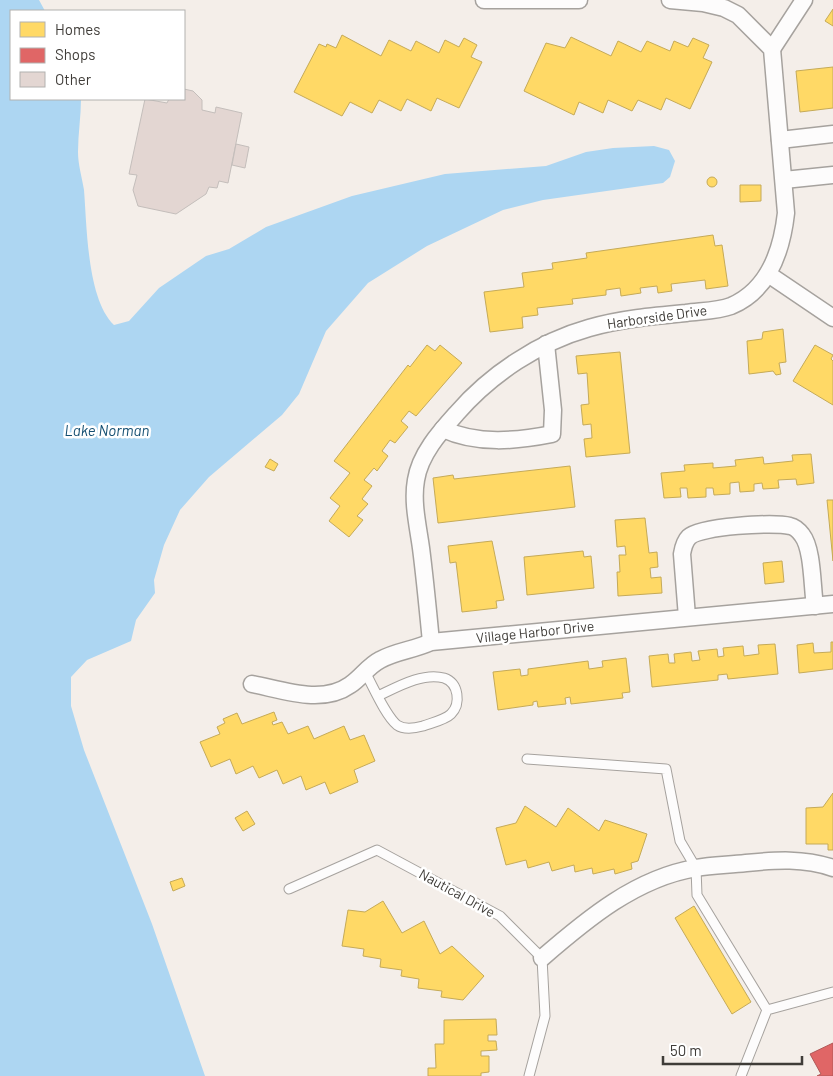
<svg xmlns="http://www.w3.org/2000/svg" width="833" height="1076" font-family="Barlow,sans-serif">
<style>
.water{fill:#add6f2}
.homes{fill:#ffd966;stroke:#c5aa58}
.shops{fill:#e06666;stroke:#b05958}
.building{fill:#e3d6d2;stroke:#c4bebb}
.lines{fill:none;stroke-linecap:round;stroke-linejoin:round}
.lane-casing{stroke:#a6a29e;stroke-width:11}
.street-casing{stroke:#a6a29e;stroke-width:19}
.lane{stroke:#fdfcfc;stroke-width:9}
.street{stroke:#fdfcfc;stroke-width:16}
.labels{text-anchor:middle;stroke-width:5;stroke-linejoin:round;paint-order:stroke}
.street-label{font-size:14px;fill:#3f3c38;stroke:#fff}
.water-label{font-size:15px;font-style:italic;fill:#144f72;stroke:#fff}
</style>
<rect width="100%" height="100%" fill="#f4eee9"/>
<path class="water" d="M0,0H39L45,11H11V99H81C81,116 78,134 78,152C78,165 82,177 84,190C87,227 87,299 114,325L129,321L159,288L206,256L229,249L266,227L352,196L445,174L546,166L586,152L613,148L654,146L669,150L675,161L670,177L663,183L543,200L503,210L427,246L368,283L326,331L299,394L282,415L209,477L180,510L164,545L154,580L155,593L136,620L131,641L87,660L71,677V706L84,750L152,924L205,1076H0Z"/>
<g class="homes">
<path d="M833,9V26L825,21Z"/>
<path d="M342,35L381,56L389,40L411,51L416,41L439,53L445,40L459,47L464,38L477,45L471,57L482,62L459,108L437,98L431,111L407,99L401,111L379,100L372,113L350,102L342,116L294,92L319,44L326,47L327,44L336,48Z"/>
<path d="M571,37L611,56L618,41L641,52L647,41L670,51L674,41L688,47L693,38L709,45L703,58L712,62L690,109L666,98L661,110L638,100L632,111L608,100L603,113L579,102L574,115L524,91L546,43L565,48Z"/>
<path d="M833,67V108L800,112L796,71Z"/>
<circle cx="712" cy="182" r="5"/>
<path d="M740,185H761V201L740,202Z"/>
<path d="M713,235L715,246L722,245L728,286L706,289L705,280L671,284L672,291L658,293L657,286L640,288L641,293L621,296L620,288L606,290V295L572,299L573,304L537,308L538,315L522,317L523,328L490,332L484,292L524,287L522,273L553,269L552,263L587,258L586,253Z"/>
<path d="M783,329L786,362L779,363L781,374L776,375L773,371L749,374L747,341L762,339L763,332Z"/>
<path d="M427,345L435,351L440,345L462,363L416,416L409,411L401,421L408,427L395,443L390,440L382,451L388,456L377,471L374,468L364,480L372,486L362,499L368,504L357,516L363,520L349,537L329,521L340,506L330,498L350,473L334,461L408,365L410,367Z"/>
<path d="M815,345L833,355L831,359L833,361V405L793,381Z"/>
<path d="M620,352L630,453L586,457L584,439L592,438L591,424L583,425L581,405L589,404L587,373L578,374L576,356Z"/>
<path d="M811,454L814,483L797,485L796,479L778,480L779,488L763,489L762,483L754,484V491L740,492L739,482L730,483V494L714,495L713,488H706V497L688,498L687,488H680L681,497L664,498L661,473L685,471L684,465L713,463V468L736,466L735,460L763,457L764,464L793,461L792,455Z"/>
<path d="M270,459L278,464L274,471L265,467Z"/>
<path d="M570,466L575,507L438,523L433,478L453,475L454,479Z"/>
<path d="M827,500H833V561Z"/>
<path d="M645,518L649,553L657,552L658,567L650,568L651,578L661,577L662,593L618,596L617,572H620L619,555H626L625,546L617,547L615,520Z"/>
<path d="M492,541L504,600L496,601L497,608L462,612L456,562L450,563L448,546Z"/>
<path d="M583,551L584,557L591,556L594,588L527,595L524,557Z"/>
<path d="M782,561L784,582L765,584L763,563Z"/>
<path d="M831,642H833V669L799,673L797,645L813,643L814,653L831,652Z"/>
<path d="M775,644L778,674L728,679L727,674L718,675V680L652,687L649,656L668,654L669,663H675L674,654L691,652L692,661L700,660L698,651L717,649L718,657L724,656L723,648L743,646L744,656L759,654L758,645Z"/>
<path d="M626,658L630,692L622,693L623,698L571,704L570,697L565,698L566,704L538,707L537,701L533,702V705L498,710L493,672L520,669L521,676L528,675V669L588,661L589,669L603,667L602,661Z"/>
<path d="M274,712L277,720L272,722L273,725L282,722L288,734L308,726L314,739L344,726L350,740L364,735L375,761L354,770L358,782L330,794L325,782L306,790L301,776L283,784L277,770L259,778L253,766L236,774L230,759L211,767L200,742L220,734L217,727L225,723L223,719L237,713L242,724Z"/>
<path d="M833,793V850H828V844H806V808L823,807Z"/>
<path d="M525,806L556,827L568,808L599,831L605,820L647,834L638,861L631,863L632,869L615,874L614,869L593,874L592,868L575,872L574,865L552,871L549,862L528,868L526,860L506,865L496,828L516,823Z"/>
<path d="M247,811L255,824L243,831L235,818Z"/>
<path d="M182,878L185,886L173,891L170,882Z"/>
<path d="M383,901L402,933L424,921L440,954L452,946L484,976L463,1000L441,997L442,991L418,988L419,979L401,976L402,970L380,967L381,959L363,956L364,949L342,946L348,910L365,912Z"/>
<path d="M694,906L751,1002L732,1014L675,918Z"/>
<path d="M496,1019L497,1035H488V1041H496L497,1050L481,1051V1056H489V1072L481,1073V1076H428V1068H436L435,1044H444V1020Z"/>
</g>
<path class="shops" d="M833,1043V1076H817L821,1074L810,1054Z"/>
<g class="building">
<path d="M184,89L193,91L202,100V110L215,113L216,107L242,113L228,183L219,181L217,188L209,187L206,194L176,214L138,206L133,190L137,175L129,174L145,99L167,103L169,99H184Z"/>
<path d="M236,144L249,147L245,168L232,165Z"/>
</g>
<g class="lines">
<defs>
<g id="lane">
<path d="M365,672C373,686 385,715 397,725C404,730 416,728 423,726C431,723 445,720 451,714C461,704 459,683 444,678C423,672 397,687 378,696"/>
<path d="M527,759L666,769L680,841L696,868L697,895L767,1010"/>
<path d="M289,889L377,850L500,916L542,958L545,1016L529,1076"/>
<path d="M741,1076L767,1010L833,992"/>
</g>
<g id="street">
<path d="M484,0H579"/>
<path d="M772,49L804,0"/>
<path d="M780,140L833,134"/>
<path d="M784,180L833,175"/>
<path d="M768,274L833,318"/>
<path d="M443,429C477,445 517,441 552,434L553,410L546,344"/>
<path d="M687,617L682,554C683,548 685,541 689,537C700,526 774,522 790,526C795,527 799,531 802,535C813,549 812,587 815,606"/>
<path d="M431,642C428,611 425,579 421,548C418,526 412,502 416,480C420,454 440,432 457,413C491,374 539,342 589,328C620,319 653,316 686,313C700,311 718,311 731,306C769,290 782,249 786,213L772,49L738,15L724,8L703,3L670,0"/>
<path d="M252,684C283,690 322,705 350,685C361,678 368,666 380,660C396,651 414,650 431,642L833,604"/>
<path d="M542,958C587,919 636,878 696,868C712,865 729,865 746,863C776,860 804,858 833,868"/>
</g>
</defs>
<use href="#lane" class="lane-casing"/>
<use href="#street" class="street-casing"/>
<use href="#lane" class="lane"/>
<use href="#street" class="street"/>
</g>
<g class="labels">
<g class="street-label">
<text transform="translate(657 317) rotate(-8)" y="5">Harborside Drive</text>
<text transform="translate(535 632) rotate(-6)" y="5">Village Harbor Drive</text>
<text transform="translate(457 893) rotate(29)" y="5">Nautical Drive</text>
</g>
<g class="water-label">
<text x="107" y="436">Lake Norman</text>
</g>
</g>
<rect x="10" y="10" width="175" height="90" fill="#ffffff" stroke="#b2b1af"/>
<rect x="20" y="22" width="25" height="15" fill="#ffd966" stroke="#b2b1af"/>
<text x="55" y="35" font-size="15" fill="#3f3c38">Homes</text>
<rect x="20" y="48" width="25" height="15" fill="#e06666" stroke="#b2b1af"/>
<text x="55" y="60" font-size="15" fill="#3f3c38">Shops</text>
<rect x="20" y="72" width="25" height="15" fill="#e3d6d2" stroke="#b2b1af"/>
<text x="55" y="85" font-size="15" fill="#3f3c38">Other</text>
<path d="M663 1056v8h139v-8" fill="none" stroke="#3f3c38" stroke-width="2.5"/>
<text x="670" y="1056" font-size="15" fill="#3f3c38" stroke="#ffffff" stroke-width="4" paint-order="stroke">50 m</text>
</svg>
